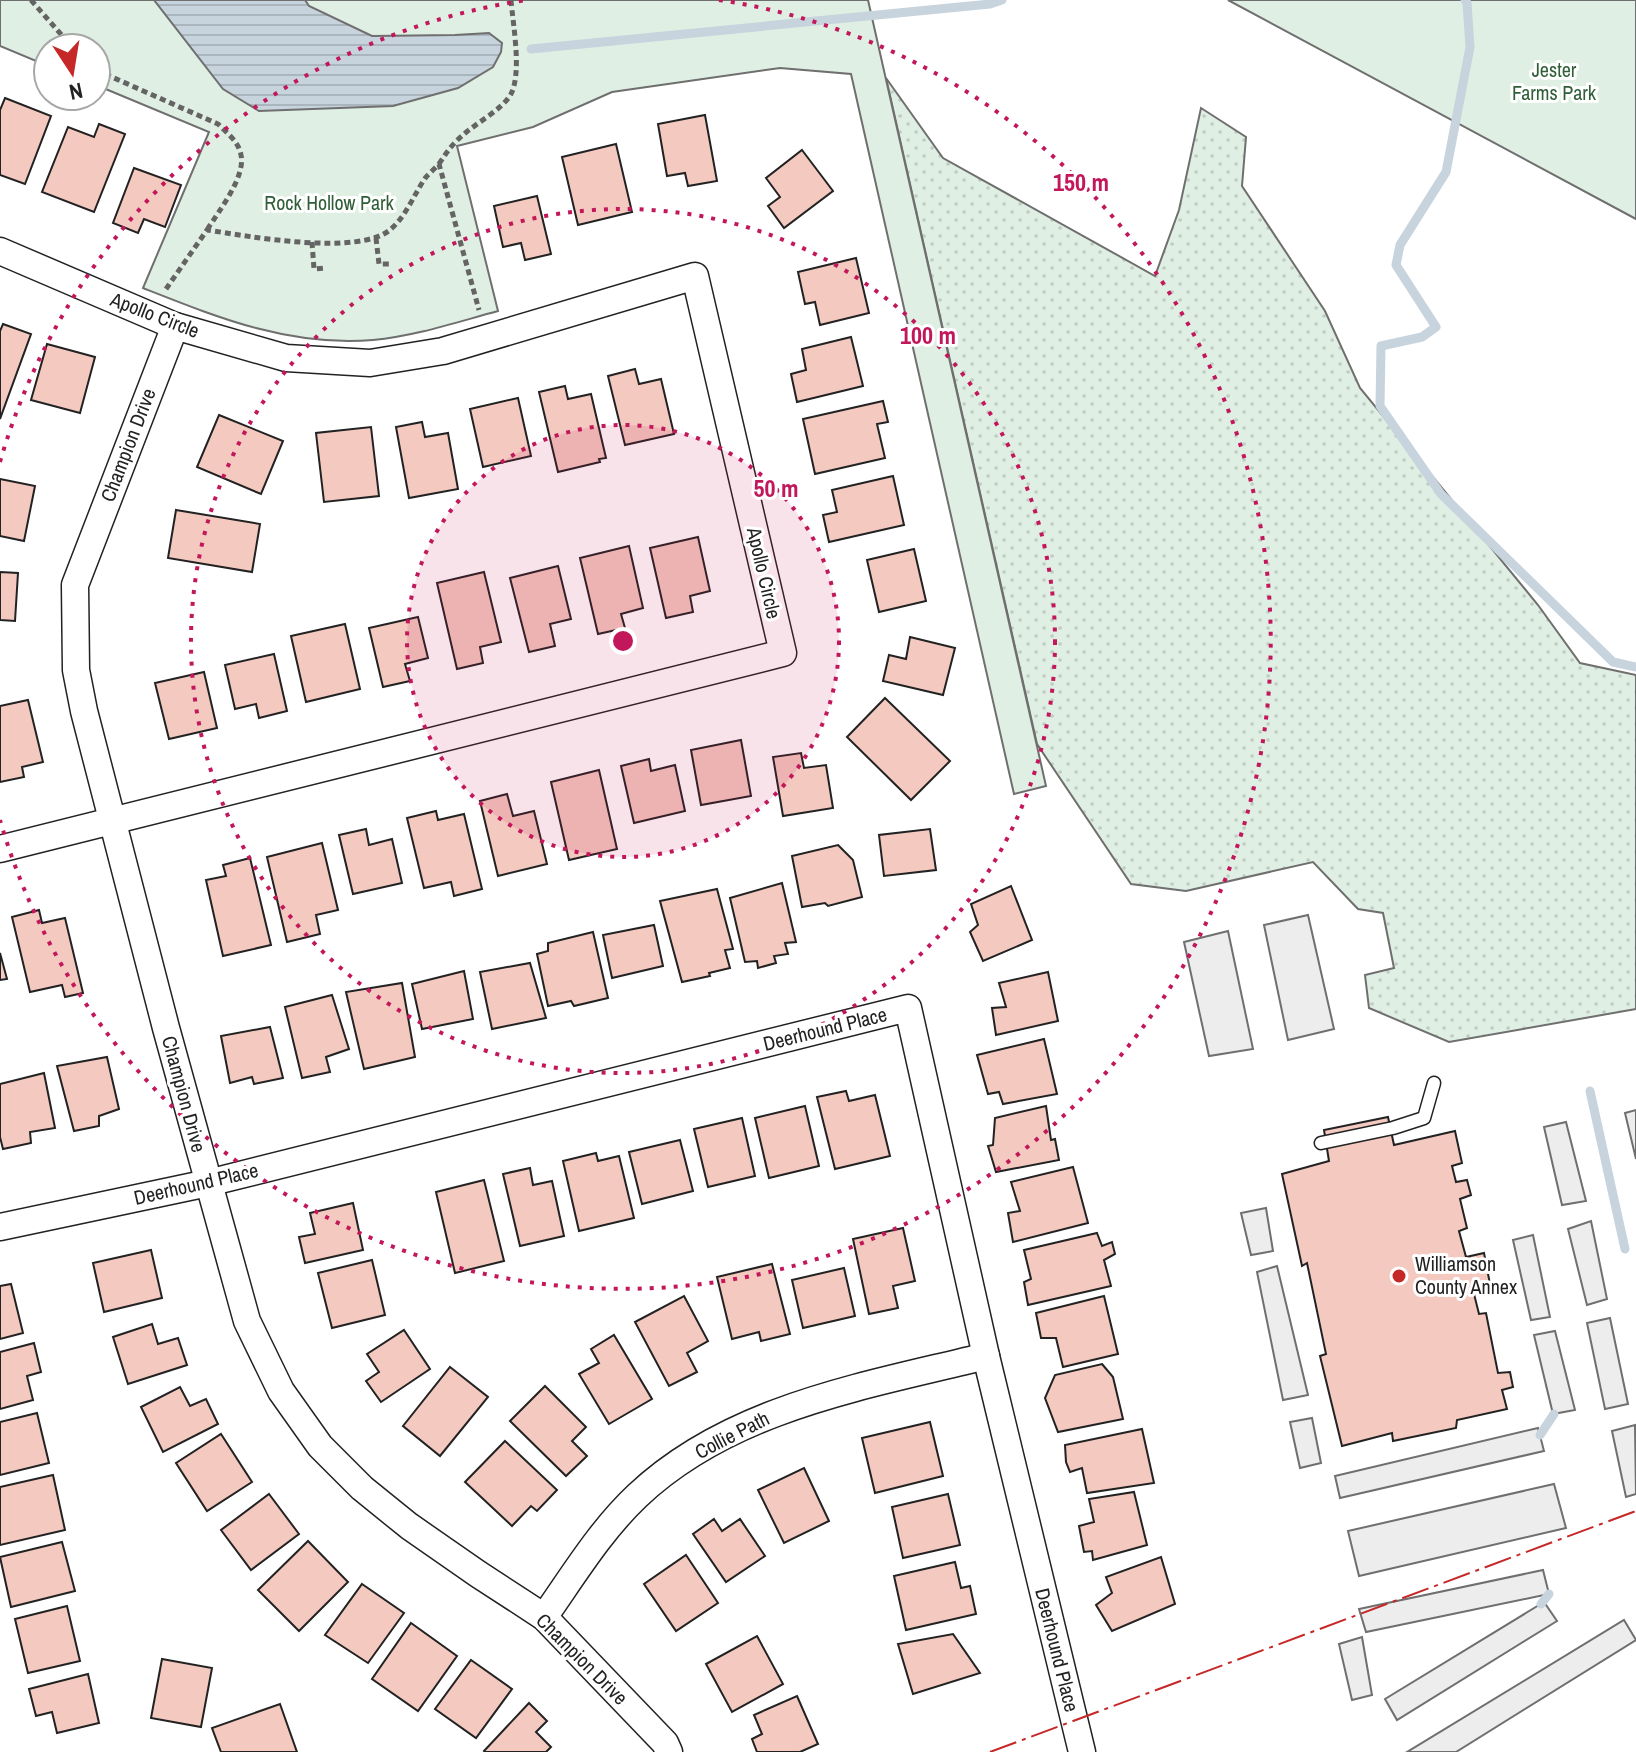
<svg xmlns="http://www.w3.org/2000/svg" width="1636" height="1752" font-family="'Archivo Narrow',sans-serif">
<style>
.grass{fill:url(#grass-dots);stroke:#6f6f6f;stroke-width:2}
.park{fill:#e0efe3;stroke:#6f6f6f;stroke-width:2}
.parking{fill:#ededed;stroke:#6f6f6f;stroke-width:2}
.water{fill:url(#water-rules);stroke:#6f6f6f;stroke-width:2}
.lines{fill:none;stroke-linecap:round;stroke-linejoin:round}
.stream{stroke:#c7d3dd;stroke-width:9}
.building{fill:#f3c9c0;stroke:#222;stroke-width:2}
.lane-casing{stroke:#222;stroke-width:15}
.street-casing{stroke:#222;stroke-width:29}
.path{stroke:#646464;stroke-width:5;stroke-dasharray:6 4;stroke-linecap:butt}
.lane{stroke:#fff;stroke-width:12}
.street{stroke:#fff;stroke-width:26}
.power{stroke:#c62828;stroke-width:2;stroke-dasharray:28 6 4 6;stroke-linecap:butt}
.ring{fill:none;stroke:#c2185b;stroke-width:4;stroke-dasharray:4 8}
.poi-dot{fill:#c62828;stroke:#fff;stroke-width:3}
.labels{text-anchor:middle;stroke-width:6;stroke-linejoin:round;paint-order:stroke}
.park-label{font-size:20px;fill:#2f5e38;stroke:#fff}
.street-label{font-size:20px;fill:#222;stroke:#fff}
.poi-label{font-size:20px;fill:#222;stroke:#fff;text-anchor:start}
.centre{fill:#c2185b;stroke:#fff;stroke-width:4}
.ring-label{font-size:24px;text-anchor:middle;font-weight:bold;fill:#c2185b;stroke:#fff;stroke-width:6;stroke-linejoin:round;paint-order:stroke}
</style>
<defs>
<pattern id="grass-dots" width="8" height="8" patternUnits="userSpaceOnUse" patternTransform="scale(2)"><rect width="8" height="8" fill="#e0efe3"/><path d="M2 2h.1M6 6h.1" fill="none" stroke="#c0cdc2" stroke-width="1.8" stroke-linecap="round"/></pattern>
<pattern id="water-rules" width="6" height="5" patternUnits="userSpaceOnUse" patternTransform="scale(2)"><rect width="6" height="5" fill="#c7d3dd"/><path d="M0 2.5h6" fill="none" stroke="#abb5bd"/></pattern>
</defs>
<rect width="100%" height="100%" fill="#fff"/>
<path class="grass" d="M886,78L943,158L1155,276L1179,210L1201,108L1246,137L1242,186L1325,311L1360,388L1538,605L1580,663L1636,675V1009L1449,1042L1369,1008L1365,975L1394,968L1383,913L1358,909L1313,862L1186,891L1131,884L1037,744Z"/>
<g class="park">
<path d="M0,0H868L1046,786L1014,794L851,74L780,68L612,92L533,127L457,146L498,311C457,322 416,336 373,340C290,347 219,318 143,288L209,132L96,85V48H48V66L0,46Z"/>
<path d="M1228,0H1636V219Z"/>
</g>
<g class="parking">
<path d="M1308,915L1334,1029L1288,1040L1264,925Z"/>
<path d="M1228,931L1253,1049L1209,1056L1184,942Z"/>
<path d="M1636,1110V1159L1625,1113Z"/>
<path d="M1566,1122L1586,1201L1562,1205L1544,1127Z"/>
<path d="M1266,1208L1273,1251L1251,1255L1241,1213Z"/>
<path d="M1591,1221L1607,1299L1587,1305L1568,1229Z"/>
<path d="M1533,1235L1550,1317L1531,1320L1513,1240Z"/>
<path d="M1277,1266L1308,1395L1283,1400L1257,1272Z"/>
<path d="M1610,1318L1628,1404L1605,1409L1587,1323Z"/>
<path d="M1555,1331L1575,1410L1553,1414L1534,1335Z"/>
<path d="M1312,1418L1321,1463L1300,1468L1290,1422Z"/>
<path d="M1635,1425L1636,1494L1626,1497L1612,1431Z"/>
<path d="M1538,1428L1544,1451L1340,1498L1335,1476Z"/>
<path d="M1554,1484L1566,1528L1359,1576L1348,1531Z"/>
<path d="M1543,1570L1549,1594L1366,1632L1359,1609Z"/>
<path d="M1544,1602L1557,1621L1397,1720L1385,1699Z"/>
<path d="M1624,1620L1636,1640L1456,1752H1407Z"/>
<path d="M1362,1637L1372,1695L1352,1700L1339,1644Z"/>
</g>
<path class="water" d="M154,0H305L309,6L372,36L455,35L489,33L502,43L501,52L493,67L458,88L393,106L259,111L223,89Z"/>
<g class="lines">
<g class="stream">
<path d="M1465,0L1467,3L1470,47L1446,172L1400,245L1396,265L1436,327L1422,337L1381,346L1380,406L1441,494L1613,662L1636,667"/>
<path d="M531,49L990,4L1002,0"/>
<path d="M1590,1091L1625,1249"/>
<path d="M1540,1435L1554,1414"/>
<path d="M1541,1604L1549,1594"/>
</g>
</g>
<g class="building">
<path d="M5,98L51,116L25,184L0,175V110Z"/>
<path d="M705,115L717,181L688,186L685,173L667,176L658,124Z"/>
<path d="M99,124L125,134L94,212L42,192L68,127L94,137Z"/>
<path d="M616,144L632,212L578,225L562,157Z"/>
<path d="M802,150L833,191L784,228L768,206L780,197L766,178Z"/>
<path d="M134,168L181,185L165,227L144,219L138,233L113,223Z"/>
<path d="M537,196L551,254L525,260L521,243L503,247L494,206Z"/>
<path d="M856,258L869,313L820,325L815,302L805,304L798,272Z"/>
<path d="M3,324L31,334L0,419V331Z"/>
<path d="M851,337L863,386L797,402L791,374L806,370L802,349Z"/>
<path d="M47,344L95,357L80,413L31,400Z"/>
<path d="M635,369L639,384L661,379L674,434L625,445L608,376Z"/>
<path d="M565,386L568,399L591,394L606,458L599,459L600,462L558,472L539,392Z"/>
<path d="M518,398L531,456L483,467L470,409Z"/>
<path d="M883,401L888,422L877,424L885,458L815,474L803,419Z"/>
<path d="M219,415L283,441L261,494L197,467Z"/>
<path d="M422,422L425,437L448,433L458,489L409,498L396,427Z"/>
<path d="M371,427L379,496L324,502L316,433Z"/>
<path d="M893,476L904,525L829,542L823,515L837,512L832,490Z"/>
<path d="M0,479L35,486L24,541L0,536Z"/>
<path d="M176,510L260,524L252,572L168,558Z"/>
<path d="M698,537L710,591L690,596L693,612L666,618L650,548Z"/>
<path d="M629,546L643,608L621,614L625,628L598,634L580,558Z"/>
<path d="M914,549L926,601L879,612L867,560Z"/>
<path d="M558,566L571,619L550,624L555,646L529,652L510,578Z"/>
<path d="M0,572L18,573L15,621L0,620Z"/>
<path d="M484,572L501,642L480,647L483,663L457,669L437,583Z"/>
<path d="M418,617L428,658L405,664L410,681L383,687L369,628Z"/>
<path d="M345,624L360,689L306,702L291,636Z"/>
<path d="M910,637L955,648L943,695L883,681L889,655L906,659Z"/>
<path d="M274,654L287,711L259,718L256,704L235,709L225,665Z"/>
<path d="M204,672L217,728L169,739L155,683Z"/>
<path d="M885,698L950,761L911,800L847,737Z"/>
<path d="M28,700L43,762L22,767L24,777L0,782V706Z"/>
<path d="M741,740L751,796L701,805L691,750Z"/>
<path d="M801,753L804,768L826,765L833,808L783,816L773,757Z"/>
<path d="M649,759L651,771L675,765L685,811L634,823L621,766Z"/>
<path d="M599,770L617,849L569,860L551,782Z"/>
<path d="M507,794L513,816L534,811L547,864L498,876L480,801Z"/>
<path d="M436,811L438,820L464,814L482,889L454,896L451,882L424,888L407,818Z"/>
<path d="M366,829L369,845L392,839L402,883L353,894L339,835Z"/>
<path d="M930,829L936,870L884,876L879,835Z"/>
<path d="M322,843L338,910L316,915L320,934L287,942L267,857Z"/>
<path d="M838,845L853,860L862,897L828,906L825,903L802,907L792,856Z"/>
<path d="M250,858L271,945L223,956L206,880L226,876L223,865Z"/>
<path d="M782,883L796,942L785,943L788,954L774,956L776,963L758,968L757,961L745,962L730,898Z"/>
<path d="M1011,886L1032,940L983,961L970,932L978,925L971,904Z"/>
<path d="M717,889L733,949L725,950L730,968L709,973L710,976L682,982L660,901Z"/>
<path d="M39,910L42,923L65,918L83,993L65,997L62,985L30,992L12,917Z"/>
<path d="M654,925L663,966L612,978L603,935Z"/>
<path d="M593,932L608,998L574,1006L571,1001L548,1006L537,954L548,951V943Z"/>
<path d="M0,953L7,979L0,980Z"/>
<path d="M530,963L546,1018L492,1029L480,972Z"/>
<path d="M464,971L473,1019L422,1029L412,984Z"/>
<path d="M1048,972L1058,1021L996,1035L992,1008L1006,1007L999,983Z"/>
<path d="M402,983L415,1057L364,1069L346,992Z"/>
<path d="M332,995L349,1049L326,1057L330,1072L302,1078L285,1007Z"/>
<path d="M270,1027L283,1078L254,1084L252,1077L230,1083L221,1036Z"/>
<path d="M1044,1039L1057,1094L1003,1104L999,1092L988,1094L977,1055Z"/>
<path d="M107,1057L119,1109L99,1116V1126L74,1131L57,1066Z"/>
<path d="M44,1073L55,1128L30,1132L31,1143L3,1149L0,1137V1084Z"/>
<path d="M846,1091L849,1101L875,1095L890,1156L835,1169L817,1097Z"/>
<path d="M805,1106L819,1166L769,1178L755,1118Z"/>
<path d="M1046,1106L1051,1140L1055,1139L1059,1160L996,1172L988,1146L993,1145L995,1118Z"/>
<path d="M1388,1117L1394,1145L1455,1131L1462,1163L1452,1166L1456,1182L1467,1180L1471,1195L1460,1199L1467,1228L1459,1231L1466,1257L1484,1253L1490,1284L1473,1290L1479,1314L1486,1313L1498,1373L1510,1372L1513,1387L1502,1390L1507,1409L1457,1420L1456,1428L1393,1441L1392,1433L1342,1446L1320,1356L1326,1354L1307,1263L1302,1266L1282,1174L1329,1161L1324,1130Z"/>
<path d="M742,1118L755,1176L708,1187L694,1129Z"/>
<path d="M680,1140L693,1191L642,1204L629,1152Z"/>
<path d="M596,1153L598,1161L619,1156L634,1218L579,1231L563,1161Z"/>
<path d="M1073,1167L1088,1223L1013,1242L1008,1213L1020,1211L1011,1182Z"/>
<path d="M530,1168L533,1185L552,1181L564,1236L520,1246L503,1174Z"/>
<path d="M484,1180L504,1261L455,1273L436,1192Z"/>
<path d="M353,1203L363,1250L305,1263L299,1237L315,1234L310,1213Z"/>
<path d="M903,1228L915,1281L893,1286L898,1308L869,1314L853,1239Z"/>
<path d="M1097,1233L1102,1246L1112,1242L1115,1254L1104,1260L1111,1286L1028,1305L1024,1282L1031,1279L1024,1250Z"/>
<path d="M151,1250L162,1298L104,1312L93,1263Z"/>
<path d="M372,1260L385,1315L332,1328L318,1273Z"/>
<path d="M772,1264L790,1334L761,1341L759,1332L732,1339L717,1277Z"/>
<path d="M844,1268L855,1316L803,1328L792,1280Z"/>
<path d="M11,1284L23,1333L0,1339V1286Z"/>
<path d="M684,1296L708,1341L687,1353L697,1372L669,1386L635,1322Z"/>
<path d="M1104,1296L1118,1354L1063,1367L1056,1338H1041L1036,1313Z"/>
<path d="M152,1324L158,1344L178,1338L187,1365L128,1384L113,1337Z"/>
<path d="M404,1330L430,1369L381,1402L366,1381L379,1372L367,1354Z"/>
<path d="M614,1335L652,1399L609,1424L579,1374L599,1363L591,1349Z"/>
<path d="M34,1343L41,1372L27,1376L33,1400L0,1409V1352Z"/>
<path d="M1102,1364L1113,1377L1123,1419L1058,1432L1045,1398L1055,1375Z"/>
<path d="M450,1367L488,1397L440,1456L403,1426Z"/>
<path d="M545,1386L586,1427L572,1441L587,1456L566,1476L510,1421Z"/>
<path d="M180,1387L190,1406L206,1399L218,1424L163,1452L141,1407Z"/>
<path d="M37,1413L49,1463L0,1475V1422Z"/>
<path d="M930,1422L943,1476L875,1493L862,1438Z"/>
<path d="M1142,1429L1154,1483L1087,1493L1082,1468L1070,1472L1066,1462L1065,1445Z"/>
<path d="M221,1434L252,1482L207,1511L176,1463Z"/>
<path d="M505,1441L557,1490L537,1511L531,1506L512,1526L465,1482Z"/>
<path d="M804,1468L829,1521L784,1543L758,1490Z"/>
<path d="M53,1475L65,1530L0,1545V1487Z"/>
<path d="M1134,1492L1147,1545L1093,1560L1092,1551L1084,1552L1079,1526L1094,1522L1089,1499Z"/>
<path d="M269,1494L299,1534L251,1570L221,1530Z"/>
<path d="M948,1494L960,1545L903,1558L892,1507Z"/>
<path d="M714,1519L722,1531L740,1519L765,1556L726,1582L693,1534Z"/>
<path d="M308,1541L348,1582L299,1631L258,1590Z"/>
<path d="M62,1542L75,1591L11,1607L0,1557Z"/>
<path d="M686,1555L718,1603L676,1631L644,1584Z"/>
<path d="M1161,1557L1175,1604L1112,1631L1096,1605L1112,1593L1106,1577Z"/>
<path d="M955,1562L961,1588L970,1586L976,1614L906,1630L894,1576Z"/>
<path d="M362,1584L404,1613L368,1663L325,1635Z"/>
<path d="M67,1606L80,1661L28,1673L15,1619Z"/>
<path d="M411,1623L457,1656L418,1711L372,1679Z"/>
<path d="M953,1634L980,1673L913,1694L898,1644Z"/>
<path d="M757,1636L783,1684L732,1712L706,1664Z"/>
<path d="M162,1659L212,1668L201,1727L151,1718Z"/>
<path d="M471,1660L512,1689L476,1738L435,1709Z"/>
<path d="M88,1674L99,1723L57,1733L52,1712L36,1716L29,1689Z"/>
<path d="M797,1696L818,1744L800,1752H757L752,1739L762,1734L754,1715Z"/>
<path d="M529,1703L547,1721L536,1732L551,1747L546,1752H485L484,1751Z"/>
<path d="M280,1704L297,1752H221L212,1728Z"/>
</g>
<g class="lines">
<defs>
<path id="lane" d="M1321,1143L1393,1128L1424,1118L1434,1083"/>
<g id="street">
<path d="M0,251L175,326L286,358L370,363L443,351L695,276L783,653L0,849"/>
<path d="M175,326L75,585L76,670L84,711L166,1028L247,1321L281,1391L320,1446L362,1488L409,1526L478,1574L544,1617L665,1743L669,1752"/>
<path d="M0,1227L208,1183L908,1008L986,1356L1082,1752"/>
<path d="M544,1617C573,1576 600,1531 637,1496C731,1407 866,1386 986,1356"/>
</g>
</defs>
<use href="#lane" class="lane-casing"/>
<use href="#street" class="street-casing"/>
<g class="path">
<path d="M31,0L73,48"/>
<path d="M96,70L218,124C227,133 239,142 241,155C246,177 218,212 207,230"/>
<path d="M439,164C446,153 453,143 463,135C476,123 503,109 511,94C522,72 513,25 511,0"/>
<path d="M376,238L379,264H390"/>
<path d="M312,242L314,269L326,268"/>
<path d="M166,289L207,230C247,236 360,257 391,229C407,215 414,194 426,177C430,173 435,168 439,164L479,310"/>
</g>
<use href="#lane" class="lane"/>
<use href="#street" class="street"/>
<path class="power" d="M990,1752L1636,1511"/>
</g>
<circle cx="623" cy="641" r="216" fill="#c2185b" fill-opacity=".12"/>
<g class="ring">
<circle cx="623" cy="641" r="216"/>
<circle cx="623" cy="641" r="432"/>
<path d="M0 462A648 648 0 0 1 527 0M719 0A648 648 0 1 1 0 820"/>
</g>
<circle class="poi-dot" cx="1399" cy="1276" r="8"/>
<g class="labels">
<g class="park-label">
<text x="1554" y="77">Jester<tspan x="1554" dy="23">Farms Park</tspan></text>
<text x="329" y="210">Rock Hollow Park</text>
</g>
<g class="street-label">
<text transform="translate(155 315) rotate(21)" y="7">Apollo Circle</text>
<text transform="translate(128 445) rotate(-69)" y="7">Champion Drive</text>
<text transform="translate(764 573) rotate(77)" y="7">Apollo Circle</text>
<text transform="translate(825 1029) rotate(-14)" y="7">Deerhound Place</text>
<text transform="translate(184 1094) rotate(75)" y="7">Champion Drive</text>
<text transform="translate(196 1184) rotate(-13)" y="7">Deerhound Place</text>
<text transform="translate(732 1435) rotate(-27)" y="7">Collie Path</text>
<text transform="translate(1057 1650) rotate(76)" y="7">Deerhound Place</text>
<text transform="translate(582 1659) rotate(45)" y="7">Champion Drive</text>
</g>
<g class="poi-label">
<text x="1415" y="1271">Williamson<tspan x="1415" dy="23">County Annex</tspan></text>
</g>
</g>
<circle cx="623" cy="641" r="12" class="centre"/>
<g class="ring-label">
<text x="1081" y="191">150 m</text>
<text x="928" y="344">100 m</text>
<text x="776" y="497">50 m</text>
</g>
<g transform="translate(72 72) rotate(168)"><circle r="38" fill="#ffffff" stroke="#a7a7a7" stroke-width="2"/>
<path d="M0-6L14 30L0 20L-14 30Z" fill="#c62828"/>
<text y="-12" font-size="22" font-weight="bold" text-anchor="middle" fill="#222222">N</text>
</g>
</svg>
